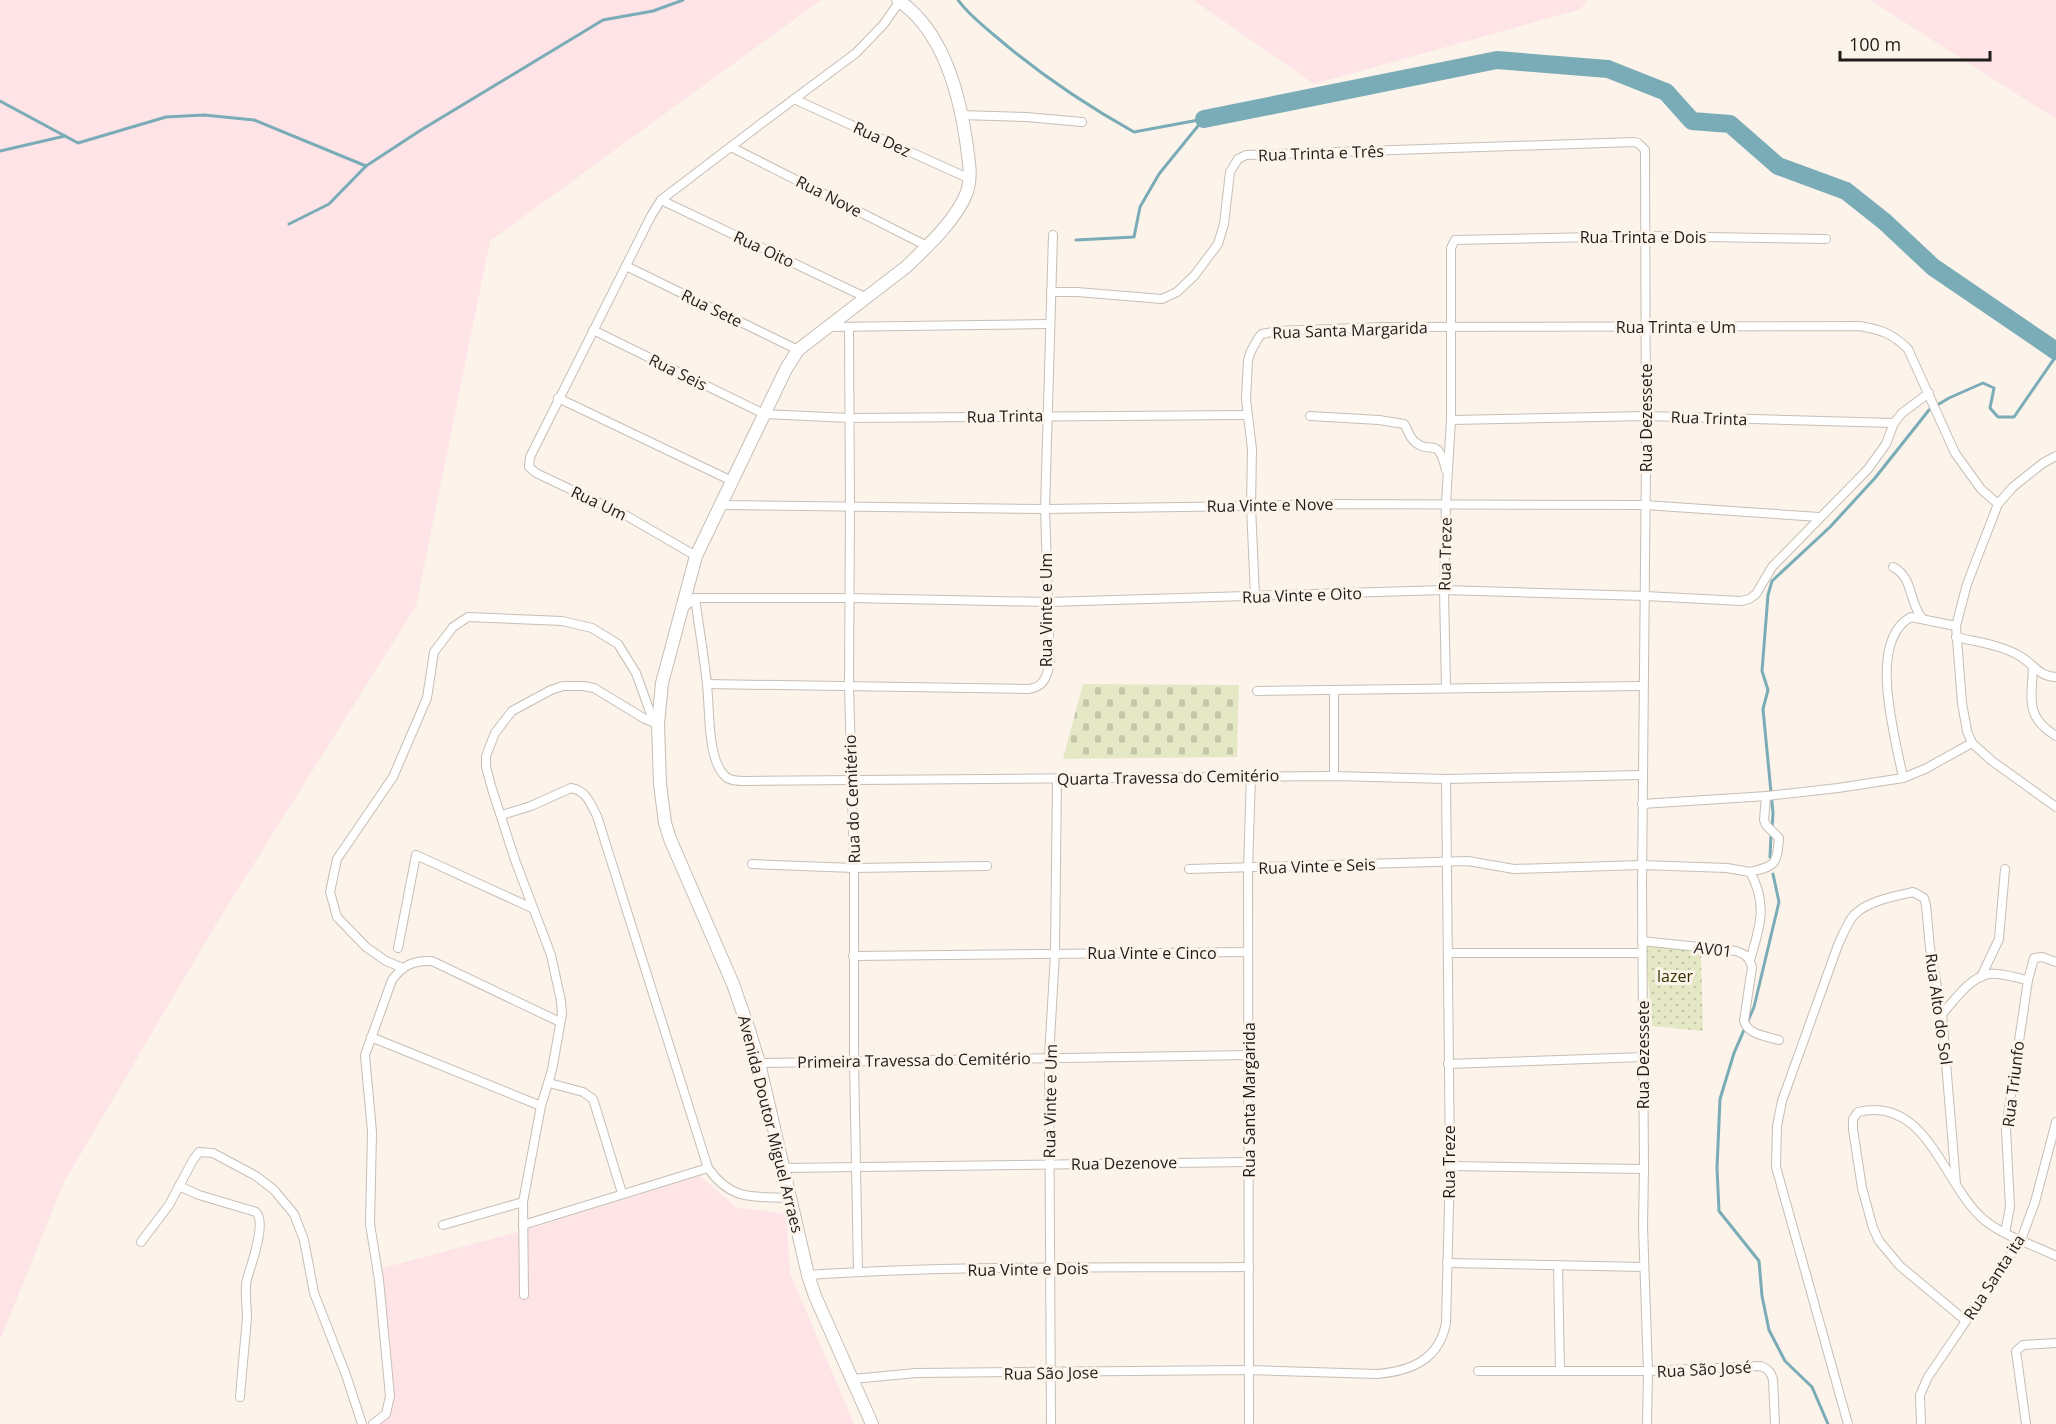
<svg xmlns="http://www.w3.org/2000/svg" width="2056" height="1424" font-family="'Open Sans',sans-serif">
<style>
.industrial{fill:#fee3e7}
.green{fill:url(#green-dots)}
.cemetery{fill:url(#cemetery-stones)}
.lines{fill:none;stroke-linecap:round;stroke-linejoin:round}
.stream{stroke:#7aacb7;stroke-width:3}
.river{stroke:#7aacb7;stroke-width:18}
.minor-casing{stroke:#c7beb5;stroke-width:10}
.secondary-casing{stroke:#c7beb5;stroke-width:14}
.minor{stroke:#fff;stroke-width:8}
.secondary{stroke:#fff;stroke-width:12}
.labels{text-anchor:middle;stroke-width:6;stroke-linejoin:round;paint-order:stroke}
.street-label{font-size:16px;fill:#1f1c19;stroke:#fcf3ea}
.park-label{font-size:16px;fill:#323300;stroke:#fcf3ea}
</style>
<defs>
<pattern id="green-dots" width="8" height="8" patternUnits="userSpaceOnUse" patternTransform="scale(1.5)"><rect width="8" height="8" fill="#e5e8c5"/><path d="M2 2h.1M6 6h.1" fill="none" stroke="#c4c6a9" stroke-width="1.8" stroke-linecap="round"/></pattern>
<pattern id="cemetery-stones" width="16" height="16" patternUnits="userSpaceOnUse" patternTransform="scale(1.5)"><rect width="16" height="16" fill="#e5e8c5"/><path d="M2 7V4a2 2 0 0 1 4 0v3zM10 15v-3a2 2 0 0 1 4 0v3z" fill="#c4c6a9"/></pattern>
</defs>
<rect width="100%" height="100%" fill="#fcf3ea"/>
<g class="industrial">
<path d="M0,0H821L490,241L416,606L216,924L63,1184L0,1340Z"/>
<path d="M1193,0H1587L1581,9L1314,84Z"/>
<path d="M1870,0H2056V119Z"/>
<path d="M700,1176L736,1207L786,1214L790,1273L854,1424H373L386,1414L390,1398L379,1269L529,1229Z"/>
</g>
<path class="green" d="M1645,945L1701,951L1703,1031L1652,1026Z"/>
<path class="cemetery" d="M1083,684L1239,685L1237,757L1063,759Z"/>
<g class="lines">
<g class="stream">
<path d="M958,0C968,14 981,24 994,35C1037,72 1084,104 1134,132L1204,119"/>
<path d="M0,101L78,143L166,117L204,115L254,120L366,166"/>
<path d="M0,151L65,136"/>
<path d="M289,224L329,204L366,166L421,130L603,20L653,11L683,0"/>
<path d="M1076,240L1134,237L1140,207L1159,174L1202,121"/>
<path d="M1772,828L1773,813L1763,709L1768,690L1762,671L1768,595L1772,581L1830,527L1875,478L1929,410L1949,398L1983,383L1994,388L1990,408L1998,417H2014L2056,356"/>
<path d="M1770,857L1771,835"/>
<path d="M1773,874L1779,902L1754,1007L1734,1053L1720,1099L1717,1168L1719,1211L1759,1261L1762,1296L1769,1330L1785,1361L1812,1387L1828,1424"/>
</g>
<path class="river" d="M1204,119L1497,60L1608,69L1666,92L1692,121L1730,124L1778,166L1846,191L1885,222L1933,267L2056,351"/>
<defs>
<g id="minor">
<path d="M794,99L970,179"/>
<path d="M961,115L1026,117L1082,122"/>
<path d="M731,147L927,246"/>
<path d="M661,200L867,298"/>
<path d="M626,266L798,350"/>
<path d="M1051,292H1077L1162,299L1177,292L1194,276L1218,244L1224,224L1230,172L1238,159L1246,155L1634,142L1638,143L1645,150L1646,457L1642,884L1644,1169L1643,1226L1648,1371L1647,1424"/>
<path d="M830,327L1050,324"/>
<path d="M849,328L850,507L849,686L854,868V1061L858,1271"/>
<path d="M593,330L764,414L849,418L1247,415"/>
<path d="M558,398L732,481"/>
<path d="M1310,416L1379,420L1404,424C1408,429 1409,437 1414,441C1431,457 1437,433 1446,470"/>
<path d="M1451,420L1646,416L1894,423"/>
<path d="M2056,456L2043,463L2013,487L1998,504L1967,584L1956,626L1962,703L1967,731L1972,743L1992,761L2056,807"/>
<path d="M721,505L1045,509L1251,506L1321,504L1645,505L1819,517"/>
<path d="M696,556L627,516L536,473L529,467L530,457L651,216L661,200L762,123L856,53L883,25L900,1"/>
<path d="M1893,567C1914,578 1908,601 1922,618"/>
<path d="M1255,597L1251,506L1252,449L1246,399L1248,360L1251,351L1259,337L1262,334L1277,331L1382,327L1860,326C1881,330 1892,333 1908,349L1955,453L1981,489L1998,504"/>
<path d="M695,598C699,627 704,656 707,685C710,709 707,757 724,775C729,781 738,781 745,781L1334,776L1446,779L1642,775"/>
<path d="M682,609L695,598H850L1048,602L1444,590L1645,596L1741,601L1749,599L1756,594L1772,567L1868,469L1886,444L1894,423L1902,413L1929,393"/>
<path d="M1956,637C1977,642 2001,645 2020,656C2033,664 2040,677 2056,677"/>
<path d="M2033,666C2032,699 2024,716 2056,736"/>
<path d="M707,684L1028,689C1044,687 1046,678 1050,664L1045,509L1053,235"/>
<path d="M1446,688L1444,590L1446,503L1451,420V248L1455,240L1646,236L1826,239"/>
<path d="M1334,690V776"/>
<path d="M1257,691L1643,686"/>
<path d="M1903,778C1896,739 1866,641 1911,617L1956,626"/>
<path d="M1642,804L1767,796L1838,788L1903,778L1925,769L1972,743"/>
<path d="M502,815L531,806L571,788C587,791 590,803 597,816L708,1168C732,1202 753,1196 790,1198"/>
<path d="M752,864L854,868L987,866"/>
<path d="M1189,869L1468,861L1514,869L1642,865L1727,868L1750,872C1768,904 1760,927 1750,960"/>
<path d="M1750,872C1776,866 1777,864 1779,838L1766,825L1764,820L1766,796"/>
<path d="M1642,941L1736,951C1745,954 1749,957 1752,967L1744,1021C1748,1035 1766,1036 1779,1040"/>
<path d="M398,948L416,855L532,908"/>
<path d="M1448,953H1642"/>
<path d="M853,956L1248,952"/>
<path d="M403,968L386,961L366,947L337,917L330,892L337,859L393,777L427,698L434,652L453,627L468,617L562,621L592,628L618,644L636,673L654,723"/>
<path d="M1981,977L1999,939L2005,869"/>
<path d="M1942,1014C1954,1001 1970,977 1989,974C2001,972 2016,978 2028,980"/>
<path d="M371,1037L541,1106"/>
<path d="M759,1063L1250,1055"/>
<path d="M1448,1064L1643,1057"/>
<path d="M549,1083L583,1092L593,1099L622,1193"/>
<path d="M1450,1166L1644,1169"/>
<path d="M783,1168L1249,1162"/>
<path d="M179,1186L199,1195L256,1212C267,1223 251,1265 247,1279C244,1291 247,1305 247,1317C245,1343 242,1370 240,1397"/>
<path d="M443,1225L523,1202"/>
<path d="M523,1225L708,1168"/>
<path d="M2005,1233L2010,1207L2006,1129L2028,980L2034,958L2042,957L2056,962"/>
<path d="M141,1242L169,1205L193,1160L199,1152L213,1153L256,1176L274,1190L294,1214L304,1240L314,1293L346,1375L362,1424"/>
<path d="M1447,1263L1644,1267"/>
<path d="M1558,1265L1560,1371"/>
<path d="M808,1275C955,1265 1102,1268 1249,1267"/>
<path d="M524,1295L523,1202L541,1106L552,1070L562,1014L561,1001L551,955L515,860L492,789L486,767V756L495,733L512,711L551,690L563,686H583L594,688L645,719L658,724"/>
<path d="M1966,1321L1900,1266L1879,1241L1873,1228L1862,1188L1853,1129V1119L1858,1112C1926,1095 1943,1183 1982,1218C2002,1236 2032,1244 2056,1256"/>
<path d="M1478,1371H1648L1761,1366C1768,1369 1771,1372 1773,1380L1775,1424"/>
<path d="M853,1379L916,1373L1249,1370L1377,1374C1411,1371 1439,1360 1446,1323L1450,1166L1446,779"/>
<path d="M373,1424L386,1414L390,1396L379,1280L370,1224L372,1132L365,1055L392,980C403,965 414,960 432,961L560,1022"/>
<path d="M1051,1424L1049,1058L1055,953L1057,778"/>
<path d="M1249,1424L1248,869L1251,776"/>
<path d="M1848,1424L1776,1167L1777,1126L1782,1101L1838,945C1843,935 1847,923 1854,915C1867,901 1895,896 1913,892L1924,898L1926,905L1930,948L1942,1014L1956,1184"/>
<path d="M1921,1424L1920,1395L1928,1377L2021,1240L2035,1202L2056,1122"/>
<path d="M2026,1424L2016,1351L2023,1345L2056,1343"/>
</g>
<path id="secondary" d="M872,1424L815,1296L808,1275L759,1063L749,1030L733,984L670,839L665,823L660,784L658,724L662,683L696,556L786,369L798,350L906,267C927,247 957,219 967,192C972,176 969,163 967,147C960,95 944,31 898,0"/>
</defs>
<use href="#minor" class="minor-casing"/>
<use href="#secondary" class="secondary-casing"/>
<use href="#minor" class="minor"/>
<use href="#secondary" class="secondary"/>
</g>
<g class="labels">
<g class="street-label">
<text transform="translate(882 139) rotate(25)" y="6">Rua Dez</text>
<text transform="translate(1321 153) rotate(-2)" y="6">Rua Trinta e Três</text>
<text transform="translate(829 196) rotate(27)" y="6">Rua Nove</text>
<text x="1643" y="243">Rua Trinta e Dois</text>
<text transform="translate(764 249) rotate(25)" y="6">Rua Oito</text>
<text transform="translate(712 308) rotate(26)" y="6">Rua Sete</text>
<text x="1676" y="333">Rua Trinta e Um</text>
<text transform="translate(1350 330) rotate(-2)" y="6">Rua Santa Margarida</text>
<text transform="translate(678 372) rotate(26)" y="6">Rua Seis</text>
<text transform="translate(1005 416) rotate(-1)" y="6">Rua Trinta</text>
<text transform="translate(1646 418) rotate(-90)" y="6">Rua Dezessete</text>
<text transform="translate(1709 418) rotate(2)" y="6">Rua Trinta</text>
<text transform="translate(599 503) rotate(25)" y="6">Rua Um</text>
<text transform="translate(1270 505) rotate(-1)" y="6">Rua Vinte e Nove</text>
<text transform="translate(1445 554) rotate(-89)" y="6">Rua Treze</text>
<text transform="translate(1302 595) rotate(-2)" y="6">Rua Vinte e Oito</text>
<text transform="translate(1046 610) rotate(-90)" y="6">Rua Vinte e Um</text>
<text transform="translate(1168 777) rotate(-1)" y="6">Quarta Travessa do Cemitério</text>
<text transform="translate(852 799) rotate(-92)" y="6">Rua do Cemitério</text>
<text transform="translate(1317 866) rotate(-2)" y="6">Rua Vinte e Seis</text>
<text transform="translate(1713 949) rotate(7)" y="6">AV01</text>
<text x="1152" y="959">Rua Vinte e Cinco</text>
<text transform="translate(1939 1009) rotate(82)" y="6">Rua Alto do Sol</text>
<text transform="translate(1643 1055) rotate(-90)" y="6">Rua Dezessete</text>
<text transform="translate(914 1060) rotate(-1)" y="6">Primeira Travessa do Cemitério</text>
<text transform="translate(2013 1084) rotate(-83)" y="6">Rua Triunfo</text>
<text transform="translate(1249 1100) rotate(-90)" y="6">Rua Santa Margarida</text>
<text transform="translate(1050 1101) rotate(-89)" y="6">Rua Vinte e Um</text>
<text transform="translate(771 1124) rotate(76)" y="6">Avenida Doutor Miguel Arraes</text>
<text transform="translate(1449 1162) rotate(-90)" y="6">Rua Treze</text>
<text transform="translate(1124 1163) rotate(-1)" y="6">Rua Dezenove</text>
<text transform="translate(1028 1269) rotate(-1)" y="6">Rua Vinte e Dois</text>
<text transform="translate(1994 1277) rotate(-57)" y="6">Rua Santa ita</text>
<text transform="translate(1704 1369) rotate(-3)" y="6">Rua São José</text>
<text transform="translate(1051 1373) rotate(-1)" y="6">Rua São Jose</text>
</g>
<g class="park-label">
<text x="1675" y="982">lazer</text>
</g>
</g>
<path d="M1840 51v9h150v-9" fill="none" stroke="#1f1c19" stroke-width="3"/>
<text x="1849" y="51" font-size="18" fill="#1f1c19" stroke="#fcf3ea" stroke-width="4.5" paint-order="stroke">100 m</text>
</svg>
